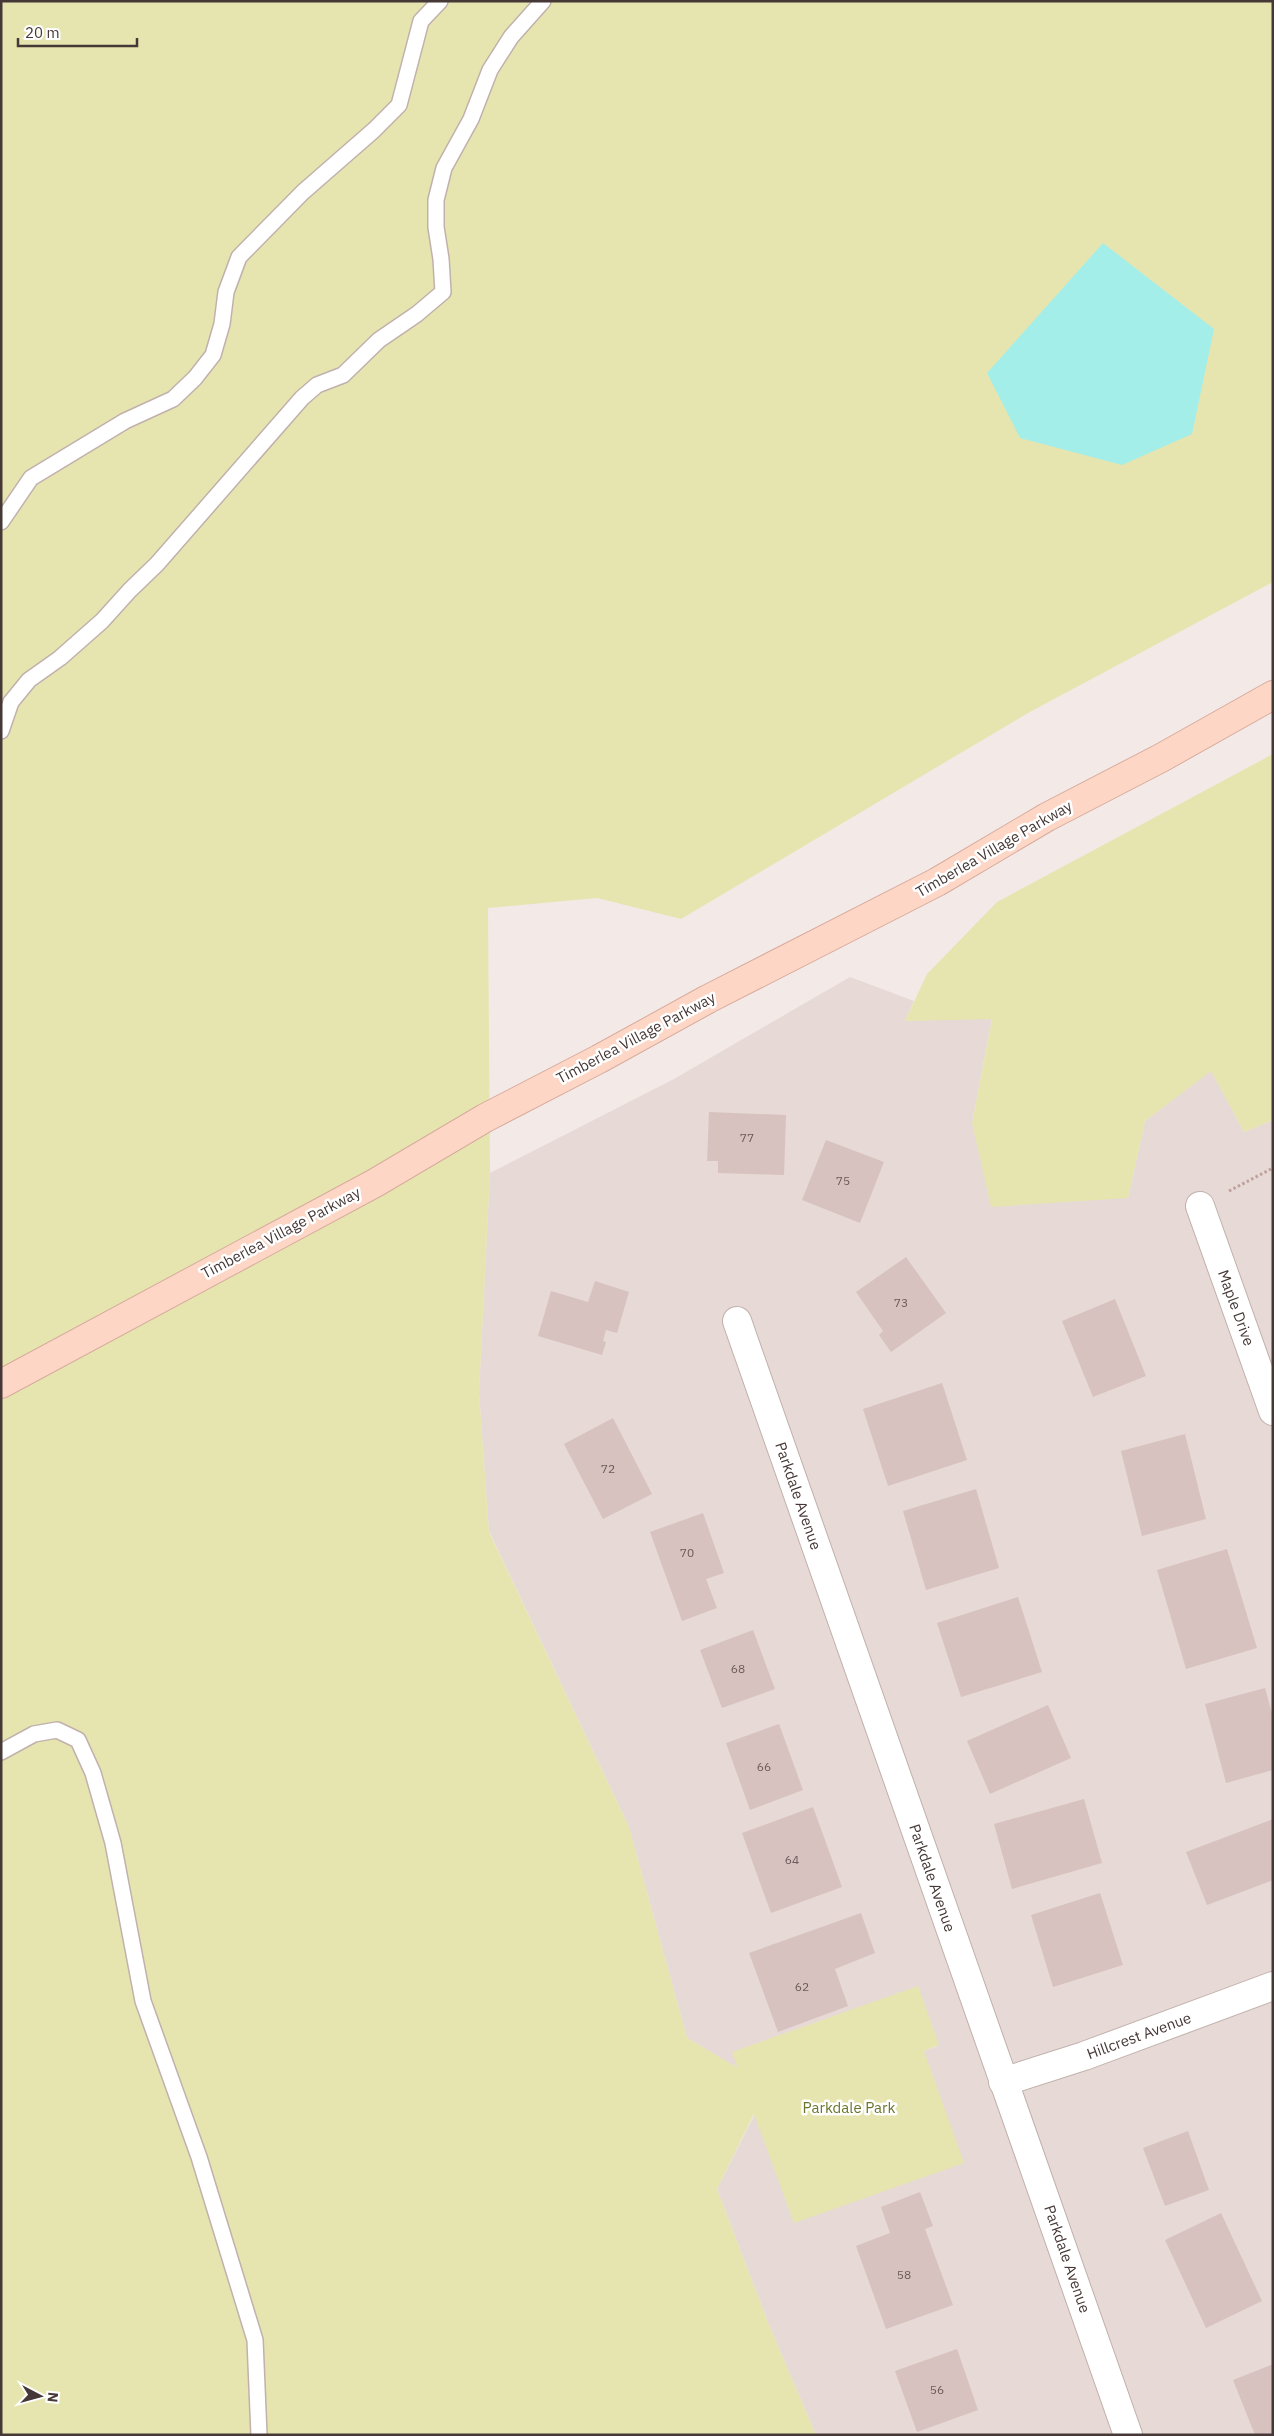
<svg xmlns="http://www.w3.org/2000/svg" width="1274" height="2436" font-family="'IBM Plex Sans',sans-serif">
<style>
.residential{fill:#e7d9d5}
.green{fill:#e6e5b0}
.water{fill:#a4eee9}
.building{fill:#d7c2bf}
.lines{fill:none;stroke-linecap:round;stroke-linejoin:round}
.lane-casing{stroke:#c1b1ac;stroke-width:18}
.street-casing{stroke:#c1b1ac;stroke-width:30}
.secondary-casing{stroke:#d8ab9c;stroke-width:30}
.path{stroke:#bfa19b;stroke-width:3;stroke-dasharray:2.5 2.5;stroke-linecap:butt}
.lane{stroke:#fff;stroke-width:15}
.street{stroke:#fff;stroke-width:28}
.secondary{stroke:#fdd6c6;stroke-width:28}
.labels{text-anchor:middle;stroke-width:5;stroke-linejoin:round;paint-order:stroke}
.number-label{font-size:12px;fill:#6a5a58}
.street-label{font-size:15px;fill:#453836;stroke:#fff}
.park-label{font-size:15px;fill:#6a762b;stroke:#fff}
</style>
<rect width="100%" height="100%" fill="#f3e9e7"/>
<path class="residential" d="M850,977L914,1001L905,1021L992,1018L972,1123L1128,1198L1145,1121L1211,1070L1244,1132L1273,1120V2435H816L769,2325L717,2189L755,2114L938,2046L918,1987L733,2052L739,2069L687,2038L629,1827L489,1531L479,1393L490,1173L674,1079Z"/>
<g class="green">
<path d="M1,1H1273V582L1028,713L681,919L597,898L488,908L490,1173L479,1393L489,1532L629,1827L687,2038L738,2068L732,2052L918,1986L939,2045L924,2051L964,2163L794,2223L754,2114L717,2189L769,2325L816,2435H1Z"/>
<path d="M1273,754V1120L1244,1132L1211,1071L1145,1121L1128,1198L991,1207L972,1123L992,1019L905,1021L927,974L997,902Z"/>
</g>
<path class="water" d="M1103,243L1214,329L1192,434L1122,465L1020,438L987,373Z"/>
<g class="building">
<path d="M709,1112L786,1115L784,1175L718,1173V1161H707Z"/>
<path d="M826,1140L884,1162L860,1223L802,1200Z"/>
<path d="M906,1257L946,1313L891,1352L879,1335L883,1331L856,1292Z"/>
<path d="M595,1281L629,1292L617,1333L606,1330L603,1341L606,1342L602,1355L538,1336L551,1291L588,1302Z"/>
<path d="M1115,1299L1146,1376L1093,1397L1062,1321Z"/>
<path d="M942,1383L967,1460L888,1486L863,1409Z"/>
<path d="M613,1418L652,1494L603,1519L564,1444Z"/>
<path d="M1185,1434L1206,1519L1142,1536L1121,1451Z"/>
<path d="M976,1489L999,1568L926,1590L903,1511Z"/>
<path d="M703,1513L724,1573L706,1579L717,1608L682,1621L650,1532Z"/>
<path d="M1227,1549L1257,1648L1186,1669L1157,1570Z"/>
<path d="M1018,1597L1042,1672L961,1697L937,1623Z"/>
<path d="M753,1630L775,1689L722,1708L700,1650Z"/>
<path d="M1265,1688L1273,1717V1770L1226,1783L1205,1704Z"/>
<path d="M1048,1705L1071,1758L990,1794L967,1741Z"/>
<path d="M779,1724L803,1790L750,1810L726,1743Z"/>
<path d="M1084,1799L1102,1863L1012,1889L994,1824Z"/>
<path d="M813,1807L842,1887L771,1913L742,1833Z"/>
<path d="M1273,1819V1880L1207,1905L1186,1852Z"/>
<path d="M1100,1893L1123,1965L1053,1987L1031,1915Z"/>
<path d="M861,1913L875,1953L835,1969L848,2006L778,2032L749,1953Z"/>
<path d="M1188,2131L1209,2190L1165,2206L1143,2148Z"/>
<path d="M920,2192L933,2226L925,2229L953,2305L886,2329L856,2246L890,2233L881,2207Z"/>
<path d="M1221,2213L1262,2301L1206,2328L1165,2240Z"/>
<path d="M957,2349L978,2410L917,2432L895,2371Z"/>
<path d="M1273,2364V2435H1255L1233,2380Z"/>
</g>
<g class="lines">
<defs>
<g id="lane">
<path d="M1,522L31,478L125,421L173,399L195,378L213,355L222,324L226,292L239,257L303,192L374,130L399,105L421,21L440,1"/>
<path d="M1,731L11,702L29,680L60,658L102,621L130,590L157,564L302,398L317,385L343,375L379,340L417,314L443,292L441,259L436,227V200L444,168L471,119L490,70L511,37L543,1"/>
<path d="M1,1752L34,1734L57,1730L78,1740L93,1773L113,1843L143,2001L199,2157L255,2340L259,2435"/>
</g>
<g id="street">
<path d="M1200,1206L1273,1411"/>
<path d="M737,1321L1128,2435"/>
<path d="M1003,2082L1084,2056L1273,1986"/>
</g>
<path id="secondary" d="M1,1384L375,1183L485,1118L599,1059L708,999L937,882L1047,817L1161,758L1273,695"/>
</defs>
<use href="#lane" class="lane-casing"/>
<use href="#street" class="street-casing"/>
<use href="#secondary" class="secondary-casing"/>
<path class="path" d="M1229,1191L1273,1168"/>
<use href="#lane" class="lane"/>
<use href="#street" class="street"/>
<use href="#secondary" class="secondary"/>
</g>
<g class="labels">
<g class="number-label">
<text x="747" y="1142">77</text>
<text x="843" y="1185">75</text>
<text x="901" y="1307">73</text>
<text x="608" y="1473">72</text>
<text x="687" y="1557">70</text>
<text x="738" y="1673">68</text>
<text x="764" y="1771">66</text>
<text x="792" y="1864">64</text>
<text x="802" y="1991">62</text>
<text x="904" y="2279">58</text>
<text x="937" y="2394">56</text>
</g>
<g class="street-label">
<text transform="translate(994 849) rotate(-30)" y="5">Timberlea Village Parkway</text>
<text transform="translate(636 1038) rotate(-28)" y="5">Timberlea Village Parkway</text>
<text transform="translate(281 1233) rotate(-28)" y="5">Timberlea Village Parkway</text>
<text transform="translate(1236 1308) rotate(70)" y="5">Maple Drive</text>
<text transform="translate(798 1496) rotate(71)" y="5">Parkdale Avenue</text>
<text transform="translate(932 1878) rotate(71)" y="5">Parkdale Avenue</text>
<text transform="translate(1139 2036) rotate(-20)" y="5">Hillcrest Avenue</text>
<text transform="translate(1067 2259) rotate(71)" y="5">Parkdale Avenue</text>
</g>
<g class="park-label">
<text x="849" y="2113">Parkdale Park</text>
</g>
</g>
<rect width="1274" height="2436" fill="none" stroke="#453836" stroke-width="5"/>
<g transform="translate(40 2396) rotate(96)" stroke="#ffffff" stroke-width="4" paint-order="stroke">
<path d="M0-4L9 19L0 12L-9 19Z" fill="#453836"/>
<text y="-8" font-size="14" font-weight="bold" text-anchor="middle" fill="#453836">N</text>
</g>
<path d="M18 38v8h119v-8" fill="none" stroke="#453836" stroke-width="2.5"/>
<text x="25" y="38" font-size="15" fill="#453836" stroke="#ffffff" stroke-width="4" paint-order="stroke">20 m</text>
</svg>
